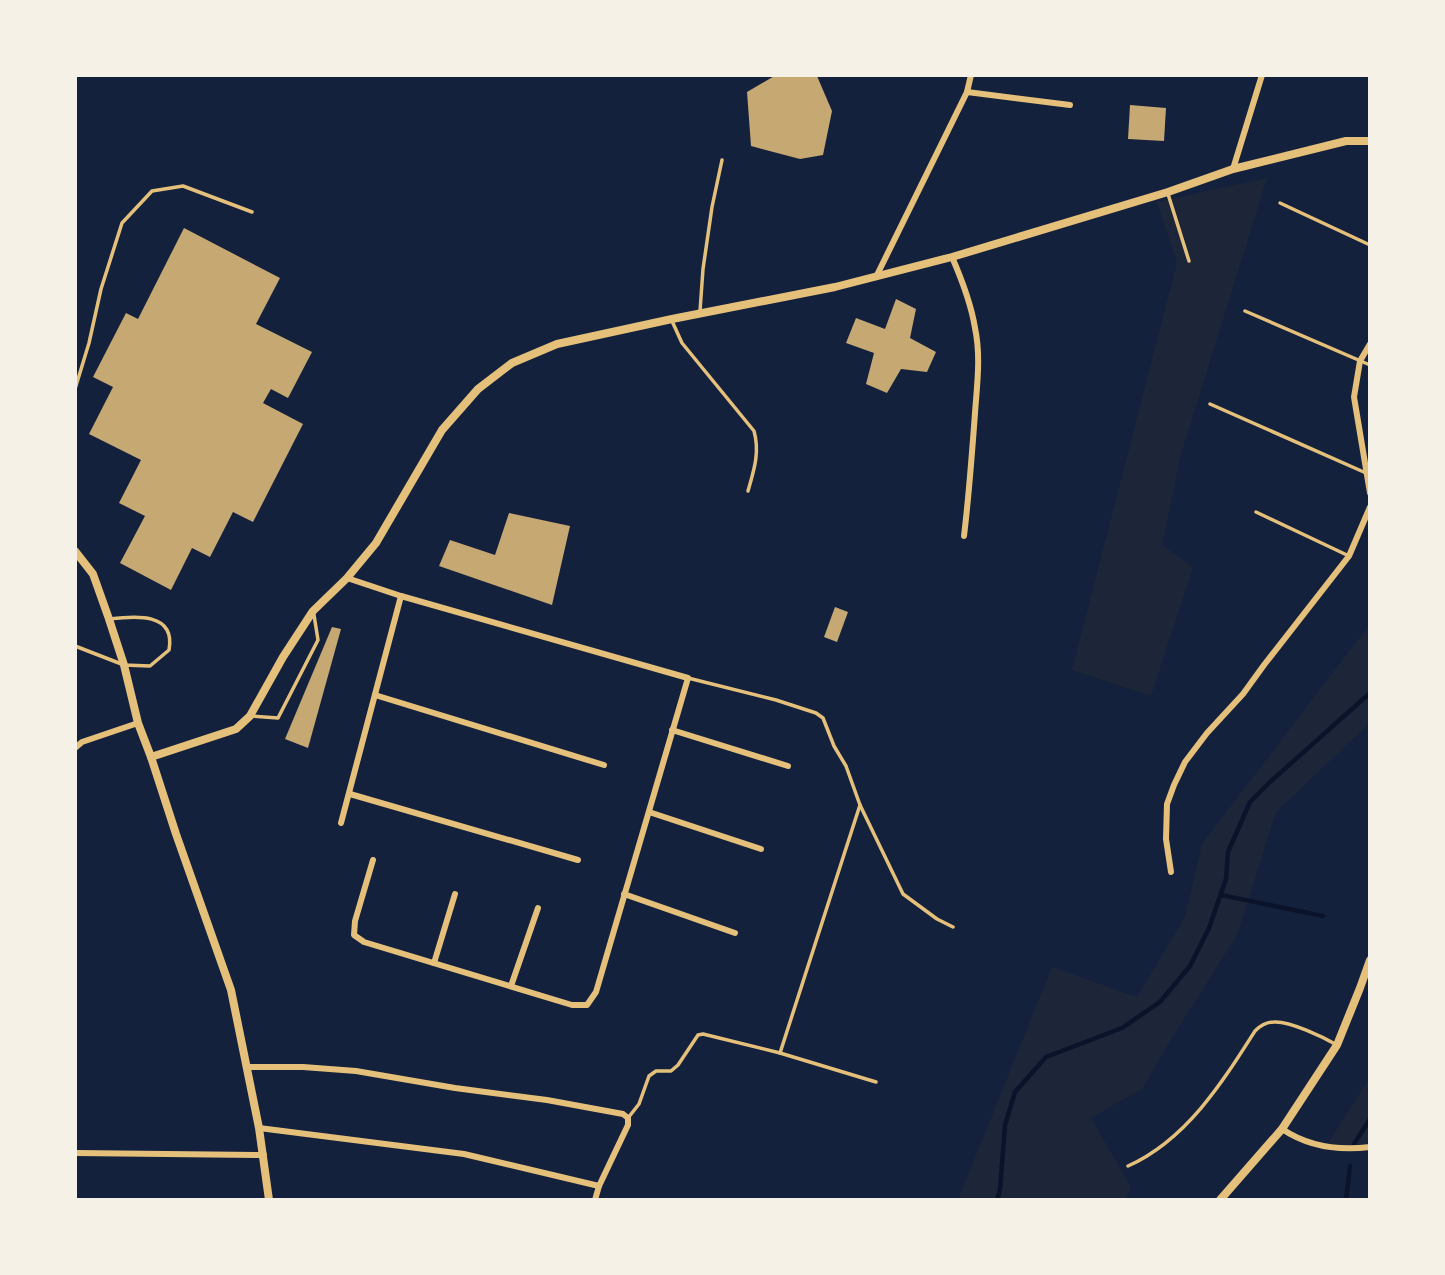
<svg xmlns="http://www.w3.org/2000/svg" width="1445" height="1275" font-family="Raleway,sans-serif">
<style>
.green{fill:#1d2539}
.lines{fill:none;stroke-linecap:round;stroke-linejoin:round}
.stream{stroke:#0b132b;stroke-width:4.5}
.building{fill:#c6a872}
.service{stroke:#e5c07b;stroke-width:3.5}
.minor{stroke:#e5c07b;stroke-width:6}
.tertiary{stroke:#e5c07b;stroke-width:8}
</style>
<rect width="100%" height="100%" fill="#14213d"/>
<g class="green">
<path d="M1267,178L1181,454L1162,545L1193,567L1151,696L1072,670L1177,263L1157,202Z"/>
<path d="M1370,624V723L1276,812L1237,935L1170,1041L1142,1089L1091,1118L1131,1187L1125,1200H958L1052,967L1137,997L1185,917L1202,844Z"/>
<path d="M1370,1077V1143L1344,1148L1327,1145Z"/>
</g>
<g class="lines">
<g class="stream">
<path d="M1221,895L1323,916"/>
<path d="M1354,1144L1370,1119"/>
<path d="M997,1200L1000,1190L1005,1125L1015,1092L1046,1057L1122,1028L1160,1002L1190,966L1209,928L1226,879L1228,852L1250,802L1270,782L1370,693"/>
<path d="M1346,1200L1350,1166"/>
</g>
</g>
<g class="building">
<path d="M776,75L817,76L832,111L823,155L800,159L751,146L747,92Z"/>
<path d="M1130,105L1166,108L1164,141L1128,139Z"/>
<path d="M184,228L280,278L256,324L312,352L288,398L271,389L263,403L303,424L253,522L233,512L210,557L192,548L171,590L120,563L145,516L119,503L141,460L89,434L113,387L93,377L126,313L138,319Z"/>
<path d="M896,299L916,309L910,338L936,352L927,372L901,369L887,393L866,384L874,353L846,343L856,318L885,329Z"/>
<path d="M509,513L570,526L552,605L439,566L450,540L495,555Z"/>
<path d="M835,607L848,612L837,642L824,637Z"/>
<path d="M332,627L341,629L308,748L285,739Z"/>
</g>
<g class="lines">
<g class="service">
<path d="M1168,194L1189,261"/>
<path d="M1280,203L1370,245"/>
<path d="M700,311L703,269L712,207L722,160"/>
<path d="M1245,311L1370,365"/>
<path d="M672,321L682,343L754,431C760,452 754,470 748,491"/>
<path d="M75,389L89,343L101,289L122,223L152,191L183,186L252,212"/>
<path d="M1210,404L1366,473"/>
<path d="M1256,512L1349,556"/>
<path d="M75,646L124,665L150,666L169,650C176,612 135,616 110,619"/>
<path d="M688,678L776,700L816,713L823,718L834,746L846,766L860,805L903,894L937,919L953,927"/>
<path d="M252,716L278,718L318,640L314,615"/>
<path d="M780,1053L860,805"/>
<path d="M628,1118L639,1104L649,1076L656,1071H671L678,1065L698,1035L703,1034L780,1053L876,1082"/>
<path d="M1128,1166C1186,1140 1222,1083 1255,1031C1260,1026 1266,1022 1274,1022C1290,1021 1323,1037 1337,1045"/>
</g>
<g class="minor">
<path d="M967,92L1070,105"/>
<path d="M1233,169L1262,75"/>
<path d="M952,257C962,280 971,303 975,328C981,356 977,385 975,413C972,454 969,495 964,536"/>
<path d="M877,275L967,92L971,75"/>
<path d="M1370,344L1360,361L1354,397L1370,493"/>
<path d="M347,578L401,596L688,678L596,992L587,1005H572L364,942L354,935L355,921L373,860"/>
<path d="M375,695L604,765"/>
<path d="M672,730L788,766"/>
<path d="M75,748L82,742L138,723"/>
<path d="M350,794L578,860"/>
<path d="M649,812L761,849"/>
<path d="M341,823L401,596"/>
<path d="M1171,872L1166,839L1167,804L1174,785L1185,762L1207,733L1243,694L1264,665L1349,556L1370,507"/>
<path d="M624,894L735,933"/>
<path d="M434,963L455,894"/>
<path d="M511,986L538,908"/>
<path d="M247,1067H303L356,1071L455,1088L547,1100L623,1114L628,1118V1125L599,1186L595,1200"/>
<path d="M259,1128L464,1154L599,1186"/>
<path d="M1282,1129C1309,1147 1338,1151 1370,1147"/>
<path d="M75,1153L264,1155"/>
</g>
<g class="tertiary">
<path d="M75,551L93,574L109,619L124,665L138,723L151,757L176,834L231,990L259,1128L269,1200"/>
<path d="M151,757L236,729L250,716L283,657L313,611L347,578L376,543L442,430L478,389L512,363L557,344L672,319L835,287L952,257L1168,192L1233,169L1346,141H1370"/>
<path d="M1220,1200L1282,1129L1337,1045L1360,988L1370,960"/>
</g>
</g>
<rect width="1445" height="1275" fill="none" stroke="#f6f1e7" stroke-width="154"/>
</svg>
